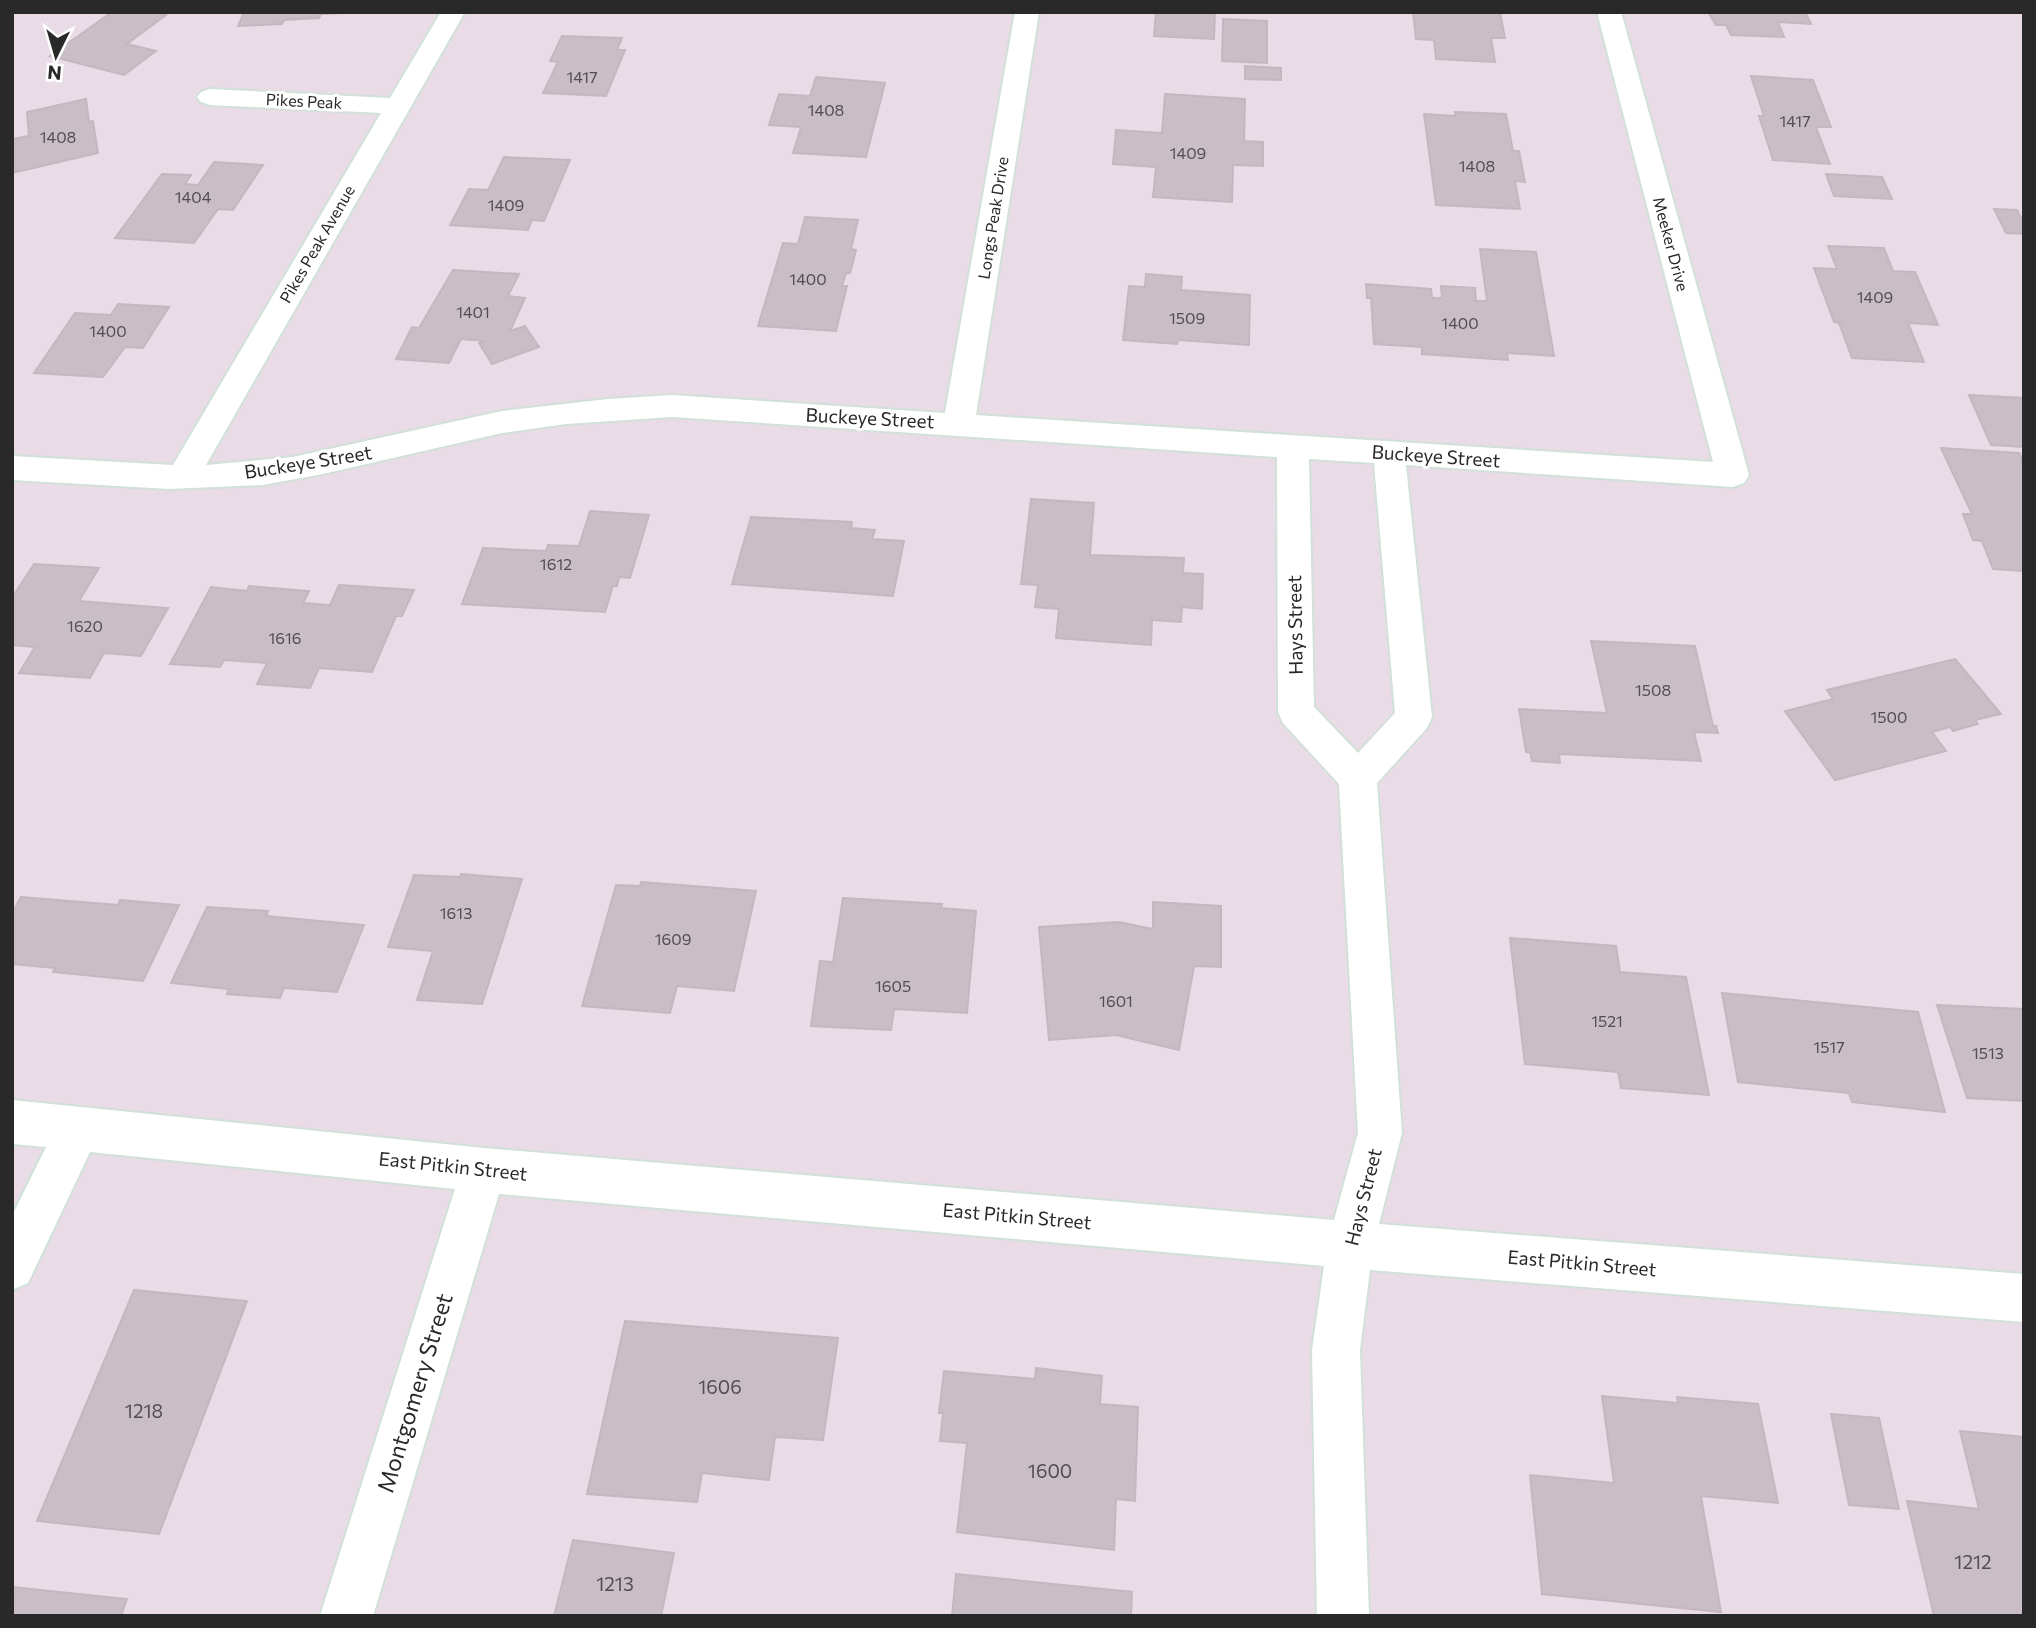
<svg xmlns="http://www.w3.org/2000/svg" width="2036" height="1628" font-family="Commissioner,sans-serif">
<style>
.building{fill:#c9bec6;stroke:#c5b6c0;stroke-width:2}
.lines{fill:none;stroke-linecap:round;stroke-linejoin:round}
.minor-casing{stroke:#d1e0d8;stroke-width:4}
.minor{fill:#fff;fill-rule:evenodd}
.labels{text-anchor:middle;stroke-width:6;stroke-linejoin:round;paint-order:stroke}
.number-label{font-size:16px;fill:#514e50}
.far-street-label{font-size:16px;fill:#292929;stroke:#fff}
.street-label{font-size:19px;fill:#292929;stroke:#fff}
.near-number-label{font-size:19px;fill:#514e50}
.near-street-label{font-size:23px;fill:#292929;stroke:#fff}
</style>
<rect width="100%" height="100%" fill="#eadce7"/>
<g class="building">
<path d="M112,12H154L166,15L127,44L156,51L124,75L50,56Z"/>
<path d="M244,12H364L321,14L319,18L284,20L282,24L238,26Z"/>
<path d="M1156,12H1215L1214,39L1154,36Z"/>
<path d="M1413,12H1500L1505,38H1491L1495,62L1436,59L1434,40L1416,39Z"/>
<path d="M1708,12H1809L1806,14L1811,24L1778,22L1784,37L1731,35L1726,25H1716Z"/>
<path d="M1223,19L1267,21V63L1222,61Z"/>
<path d="M562,36L622,38L617,50H625L606,96L543,93L558,62L550,61Z"/>
<path d="M1245,66L1281,68V80L1245,79Z"/>
<path d="M1751,76L1813,80L1831,127H1816L1830,164L1773,160L1759,116H1764Z"/>
<path d="M816,77L885,83L866,157L793,153L801,127L769,125L779,94L810,96Z"/>
<path d="M1165,94L1245,99L1244,141L1263,142V166L1233,165L1232,202L1153,197L1156,167L1113,164L1116,130L1162,133Z"/>
<path d="M86,99L89,122L93,121L98,153L12,173V139L29,136L27,112Z"/>
<path d="M1455,112L1506,114L1513,151H1519L1525,182L1515,181L1520,209L1436,205L1424,114L1456,116Z"/>
<path d="M504,157L570,160L544,221L532,220L528,230L450,225L469,189L488,190Z"/>
<path d="M214,162L263,165L233,210L218,209L194,243L115,238L162,174L191,175L185,184L198,185Z"/>
<path d="M1826,174L1882,177L1892,199L1834,196Z"/>
<path d="M1994,209L2017,210L2024,224V234L2006,233Z"/>
<path d="M805,217L858,220L851,249L856,250L850,273H846L842,286H847L836,331L758,326L783,243L798,244Z"/>
<path d="M1828,246L1884,248L1893,271L1915,272L1938,325L1908,323L1924,362L1852,358L1839,323L1834,322L1814,268L1837,269Z"/>
<path d="M1480,249L1536,252L1554,356L1507,353L1508,360L1422,354V347L1374,344L1371,298H1367L1366,284L1431,289L1432,298H1442L1441,286L1475,288L1476,301H1487Z"/>
<path d="M453,270L519,274L508,296L525,298L510,331L525,326L539,347L492,364L479,343L485,341L461,339L449,363L396,359L412,327L419,328Z"/>
<path d="M1146,274L1182,277L1181,290L1250,295L1249,345L1178,340L1177,344L1123,340L1129,286L1145,287Z"/>
<path d="M118,304L169,307L143,348L125,347L103,377L34,373L75,313L111,315Z"/>
<path d="M1969,395L2024,398V447L1991,445Z"/>
<path d="M1941,448L2019,453L2024,463V571L1993,569L1982,541L1973,540L1963,514H1972Z"/>
<path d="M1031,499L1094,503L1090,555L1184,558L1183,573L1203,574L1202,609L1182,607L1181,622L1152,620L1151,645L1056,638L1059,609L1035,607L1038,585L1021,584Z"/>
<path d="M590,511L649,515L630,578L619,577L617,586H613L605,612L462,604L483,548L546,551L548,545L579,546Z"/>
<path d="M751,517L852,522L851,528L875,530L872,539L904,541L893,596L732,584Z"/>
<path d="M34,564L99,568L79,601L168,608L141,656L104,653L90,678L19,673L35,647L12,645V598Z"/>
<path d="M339,585L414,590L402,616H396L372,672L319,668L310,688L257,684L267,663L224,660L220,667L170,664L211,587L247,591L249,586L309,591L303,603L330,605Z"/>
<path d="M1591,641L1695,646L1713,726H1716L1718,733L1694,732L1701,761L1559,754L1560,763L1532,761L1530,752H1526L1519,709L1607,713Z"/>
<path d="M1955,659L2001,714L1975,720L1978,724L1953,731L1950,727L1932,732L1946,751L1835,780L1785,711L1833,699L1827,690Z"/>
<path d="M461,874L522,879L482,1004L417,1000L433,951L388,947L414,875L460,877Z"/>
<path d="M641,882L756,891L734,991L677,986L670,1013L582,1006L616,885L640,886Z"/>
<path d="M21,897L118,905L120,900L179,905L143,981L53,972L55,968L12,964V913Z"/>
<path d="M843,898L942,904L941,908L976,911L967,1013L894,1009L891,1030L811,1026L820,961L833,962Z"/>
<path d="M1153,902L1221,906V967L1194,966L1179,1050L1116,1035L1049,1040L1039,927L1119,922L1153,929Z"/>
<path d="M207,907L268,911L266,916L364,925L337,992L284,988L280,998L227,994L229,989L171,983Z"/>
<path d="M1510,938L1616,946L1620,972L1686,977L1709,1095L1621,1088L1618,1072L1525,1064Z"/>
<path d="M1722,993L1918,1012L1945,1112L1852,1102L1849,1093L1738,1082Z"/>
<path d="M1937,1005L2024,1009V1101L1967,1098Z"/>
<path d="M134,1290L247,1301L159,1534L37,1521Z"/>
<path d="M625,1321L838,1338L823,1440L775,1437L769,1480L702,1473L697,1502L587,1494Z"/>
<path d="M1036,1368L1102,1376L1100,1404L1138,1407L1135,1501L1116,1499L1114,1550L957,1532L967,1443L940,1441L943,1413H939L944,1371L1035,1379Z"/>
<path d="M1602,1396L1678,1403L1677,1397L1758,1404L1778,1503L1701,1496L1721,1612L1542,1594L1530,1475L1614,1483Z"/>
<path d="M1831,1414L1879,1418L1899,1509L1849,1505Z"/>
<path d="M1960,1431L2024,1437V1616H1934L1907,1501L1979,1509Z"/>
<path d="M573,1540L674,1553L661,1616H554Z"/>
<path d="M956,1574L1132,1592L1131,1616H952Z"/>
<path d="M12,1587L127,1599L121,1616H12Z"/>
</g>
<g class="lines">
<defs>
<path id="minor" d="M441,12H465L206,465L293,457L502,411L608,399L672,395L945,413L1015,12H1039L976,415L1713,462L1597,12H1621L1749,475L1744,483L1733,487L1406,465L1432,717L1427,728L1377,783L1402,1133L1379,1224L2024,1274V1322L1370,1270L1360,1350L1369,1616H1317L1312,1350L1324,1266L499,1194L373,1616H320L455,1189L90,1152L28,1283L12,1290V1216L46,1147L12,1144V1100L484,1148L1334,1220L1358,1133L1339,784L1283,723L1278,712L1277,457L672,417L566,424L502,433L323,474L263,485L169,489L12,480V456L173,465L381,113L210,105L201,102L197,97L201,92L210,89L390,98ZM1309,459L1374,463L1395,713L1358,753L1314,707Z"/>
</defs>
<use href="#minor" class="minor-casing"/>
<use href="#minor" class="minor"/>
</g>
<g class="labels">
<g class="number-label">
<text x="582" y="83">1417</text>
<text x="826" y="116">1408</text>
<text x="1795" y="127">1417</text>
<text x="58" y="143">1408</text>
<text x="1188" y="159">1409</text>
<text x="1477" y="172">1408</text>
<text x="193" y="203">1404</text>
<text x="506" y="211">1409</text>
<text x="808" y="285">1400</text>
<text x="1875" y="303">1409</text>
<text x="473" y="318">1401</text>
<text x="1187" y="324">1509</text>
<text x="1460" y="329">1400</text>
<text x="108" y="337">1400</text>
<text x="556" y="570">1612</text>
<text x="85" y="632">1620</text>
<text x="285" y="644">1616</text>
<text x="1653" y="696">1508</text>
<text x="1889" y="723">1500</text>
<text x="456" y="919">1613</text>
<text x="673" y="945">1609</text>
<text x="893" y="992">1605</text>
<text x="1116" y="1007">1601</text>
<text x="1607" y="1027">1521</text>
<text x="1829" y="1053">1517</text>
<text x="1988" y="1059">1513</text>
</g>
<g class="far-street-label">
<text transform="translate(304 101) rotate(3)" y="6">Pikes Peak</text>
<text transform="translate(993 218) rotate(-81)" y="6">Longs Peak Drive</text>
<text transform="translate(317 244) rotate(-60)" y="6">Pikes Peak Avenue</text>
<text transform="translate(1671 244) rotate(75)" y="6">Meeker Drive</text>
</g>
<g class="street-label">
<text transform="translate(870 418) rotate(3)" y="7">Buckeye Street</text>
<text transform="translate(1436 456) rotate(4)" y="7">Buckeye Street</text>
<text transform="translate(308 462) rotate(-9)" y="7">Buckeye Street</text>
<text transform="translate(1295 625) rotate(-91)" y="7">Hays Street</text>
<text transform="translate(453 1166) rotate(6)" y="7">East Pitkin Street</text>
<text transform="translate(1363 1197) rotate(-76)" y="7">Hays Street</text>
<text transform="translate(1017 1216) rotate(5)" y="7">East Pitkin Street</text>
<text transform="translate(1582 1263) rotate(5)" y="7">East Pitkin Street</text>
</g>
<g class="near-number-label">
<text x="720" y="1394">1606</text>
<text x="144" y="1418">1218</text>
<text x="1050" y="1478">1600</text>
<text x="1973" y="1569">1212</text>
<text x="615" y="1591">1213</text>
</g>
<g class="near-street-label">
<text transform="translate(415 1393) rotate(-73)" y="8">Montgomery Street</text>
</g>
</g>
<rect width="2036" height="1628" fill="none" stroke="#292929" stroke-width="28"/>
<g transform="translate(56 56) rotate(185)" stroke="#ffffff" stroke-width="5" paint-order="stroke">
<path d="M0-5L12 26L0 18L-12 26Z" fill="#292929"/>
<text y="-10" font-size="19" font-weight="bold" text-anchor="middle" fill="#292929">N</text>
</g>
</svg>
